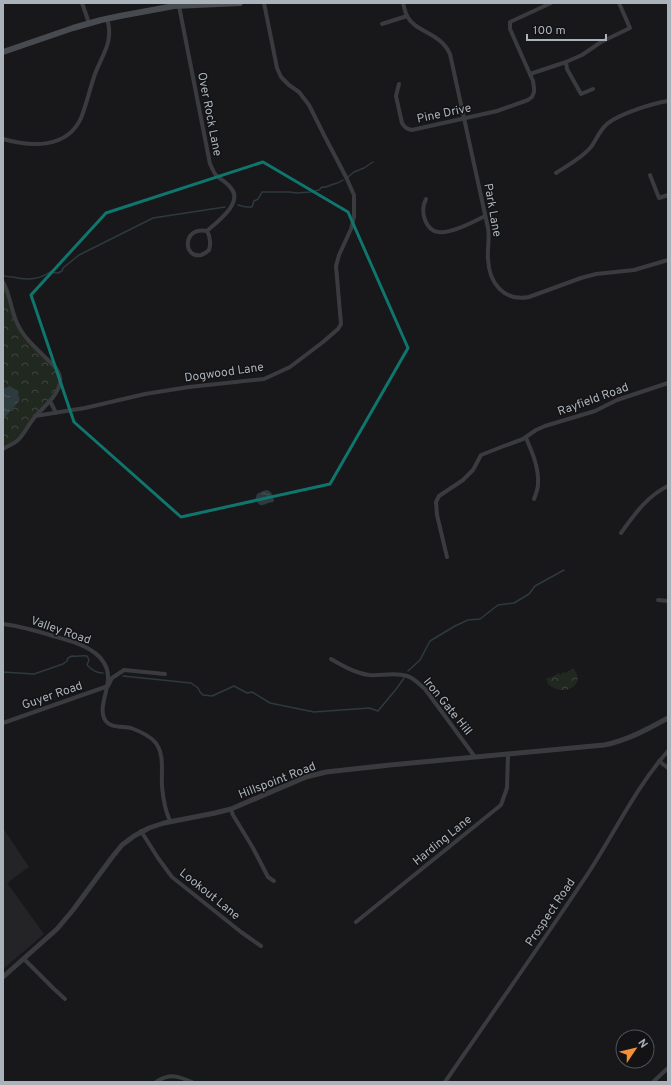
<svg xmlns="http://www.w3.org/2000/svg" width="671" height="1085" font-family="Overpass,sans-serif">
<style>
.built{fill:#242427}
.forest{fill:url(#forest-crowns)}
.water{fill:url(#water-ripples)}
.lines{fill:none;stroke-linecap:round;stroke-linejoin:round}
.stream{stroke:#2d3a3e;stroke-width:1.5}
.minor{stroke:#393b3f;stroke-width:4}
.tertiary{stroke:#393b3f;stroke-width:5}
.secondary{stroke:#474a4f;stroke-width:6}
.marked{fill:none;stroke:#0f766e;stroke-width:3;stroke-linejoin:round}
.labels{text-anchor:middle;stroke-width:3;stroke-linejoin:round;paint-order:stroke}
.street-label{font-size:12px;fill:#aab2ba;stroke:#131315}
</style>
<defs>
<pattern id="forest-crowns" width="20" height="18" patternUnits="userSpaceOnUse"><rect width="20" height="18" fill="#202820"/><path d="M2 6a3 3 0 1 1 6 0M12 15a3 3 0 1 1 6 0" fill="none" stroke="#3e453e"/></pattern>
<pattern id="water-ripples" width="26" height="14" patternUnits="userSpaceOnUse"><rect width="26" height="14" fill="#2d3a3e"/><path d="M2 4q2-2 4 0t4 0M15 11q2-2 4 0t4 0" fill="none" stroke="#495458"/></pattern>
</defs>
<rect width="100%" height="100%" fill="#18181a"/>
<path class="built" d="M3,828L29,867L7,883L44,934L3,969Z"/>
<g class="forest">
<path d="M3,282L19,328L59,372V389L22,436L3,449Z"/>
<path d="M573,668C588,685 563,699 547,683L548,682L546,679L549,677L550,678L559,673L560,675L564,672L565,673L571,670Z"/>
</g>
<g class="water">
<path d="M10,386L17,391L20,400L5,417L3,422V389Z"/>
<path d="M267,490C272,492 273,495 274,501L273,502C268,502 264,506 260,505L255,500L257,494L263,491Z"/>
</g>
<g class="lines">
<g class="stream">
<path d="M348,177L354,172L364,168L373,162"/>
<path d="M238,205L246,207H252L254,201L258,199L262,192H289L297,193L310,192L319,190L322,187C327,188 327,186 331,185C337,183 337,184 343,180"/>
<path d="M3,275C6,277 9,277 13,277C25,280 39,280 50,272L58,273L62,271L63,268L79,255L153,218L225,207"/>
<path d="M408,671L420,660L430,641L455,626L468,620L480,619L498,605L514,603L529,594L535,586L564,570"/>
<path d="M3,672L34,674L63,664L67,661L68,658L72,656C77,657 81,655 87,656L89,660L87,665C92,670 96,673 103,673"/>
<path d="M123,676L191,683L198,688L200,692L203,695L212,696L234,686L247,693L252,692L270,703L314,712L369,708L378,711L397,688L404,678"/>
</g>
<g class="minor">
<path d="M82,3L89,23"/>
<path d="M403,3C404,7 405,12 407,16C416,33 440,32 450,54L488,228C490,239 487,249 488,259C489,283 504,302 529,297L581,278L596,274L634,270L668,260"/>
<path d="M179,6L210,164C212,167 213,172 216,175C220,179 226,182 230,187C245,202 217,222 207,231C210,236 211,244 209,250C207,252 204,254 201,255C183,259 182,226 207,231"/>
<path d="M382,24L407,16"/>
<path d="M566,62L567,69L581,94L593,89"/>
<path d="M530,74L566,62L582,55L601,42L630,28L619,3"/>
<path d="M399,84L396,96L402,123C405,128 407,129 412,130L497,111L528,100L532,97L534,92V88L533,81L510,29V22L551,3"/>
<path d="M3,139C31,147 67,149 81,118C87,103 90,88 95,74C103,53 114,42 107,18"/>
<path d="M556,173C568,165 582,158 591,147C596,140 599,132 605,126C615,115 653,103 668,101"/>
<path d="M650,175L659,198L668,195"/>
<path d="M426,199C423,205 422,212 425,220C427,225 431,231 438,232C451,234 473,222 485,216"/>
<path d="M3,282C10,294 11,310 17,323C25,341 43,354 56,368C60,374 62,382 58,389C53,401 42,408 34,418C28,425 24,435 17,441C13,444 8,446 3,449"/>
<path d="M50,401L56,413"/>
<path d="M35,416L85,408L145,394L189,387L264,379L290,367L323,342L338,329L341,324L336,266L339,255L351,229L354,217V195L346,177L324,135L309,105L299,92L289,85L281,77L277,68L264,3"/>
<path d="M526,438C532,452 539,467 538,484C538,489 536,494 534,499"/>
<path d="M621,533C634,515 647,496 668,486"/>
<path d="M447,557L437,515L436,502L439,496L463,480L473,470L481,455L504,446L523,439L536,430L545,426L595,411L617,400L668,383"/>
<path d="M658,600L668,601"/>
<path d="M3,624C20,626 37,631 53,636C67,640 84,644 95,653C102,658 108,667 108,676C109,689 99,707 104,718C109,729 122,726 131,728C139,731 149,735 155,742C165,754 161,772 162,786C163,799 165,810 170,821"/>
<path d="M331,659C343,666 355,673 369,675C381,676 395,672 407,676C414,678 419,684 425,689L475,757"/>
<path d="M3,723L108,686L112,678L124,670L165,674"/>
<path d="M659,761L668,768"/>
<path d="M231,809L233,815L253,848L268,877L274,881"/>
<path d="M141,831L158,858L172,877L241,932L261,946"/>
<path d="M356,922L501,805L507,788L508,754"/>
<path d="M24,959L53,988L65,999"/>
<path d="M156,1082C170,1073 178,1076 192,1082"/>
<path d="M445,1082C493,1012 542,943 589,872C615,832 636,787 668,751"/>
<path d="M653,1082L668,1068"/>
</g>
<path class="tertiary" d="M3,977L57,929L73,910L113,856L122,845L134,836L149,828L164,823L215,813L231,809L306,777L326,772L390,765L604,745C626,741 648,729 668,718"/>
<path class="secondary" d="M3,52L73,28L101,20L120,16L174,6L240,3"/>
</g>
<path class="marked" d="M263,162L348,212L408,348L330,484L181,517L74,422L31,295L106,213Z"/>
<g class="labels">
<g class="street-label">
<text transform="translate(444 113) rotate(-12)" y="4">Pine Drive</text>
<text transform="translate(210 114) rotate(79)" y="4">Over Rock Lane</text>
<text transform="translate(493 210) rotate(80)" y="4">Park Lane</text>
<text transform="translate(224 372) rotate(-8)" y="4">Dogwood Lane</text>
<text transform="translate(593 399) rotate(-20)" y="4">Rayfield Road</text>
<text transform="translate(61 630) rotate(19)" y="4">Valley Road</text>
<text transform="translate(52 695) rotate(-19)" y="4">Guyer Road</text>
<text transform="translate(448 706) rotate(51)" y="4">Iron Gate Hill</text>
<text transform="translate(277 780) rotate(-21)" y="4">Hillspoint Road</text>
<text transform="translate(442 840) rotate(-39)" y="4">Harding Lane</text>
<text transform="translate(210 894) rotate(39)" y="4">Lookout Lane</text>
<text transform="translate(550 912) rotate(-56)" y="4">Prospect Road</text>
</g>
</g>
<rect width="671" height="1085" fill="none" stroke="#aab2ba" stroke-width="8"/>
<g transform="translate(635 1049) rotate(55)"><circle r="19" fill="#131315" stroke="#4f5357"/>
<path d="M0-3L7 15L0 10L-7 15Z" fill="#f49136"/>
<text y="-6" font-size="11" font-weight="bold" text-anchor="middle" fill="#aab2ba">N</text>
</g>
<path d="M527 34v6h79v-6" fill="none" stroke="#aab2ba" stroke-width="2"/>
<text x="533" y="34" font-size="12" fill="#aab2ba" stroke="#131315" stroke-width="3" paint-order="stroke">100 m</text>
</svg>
